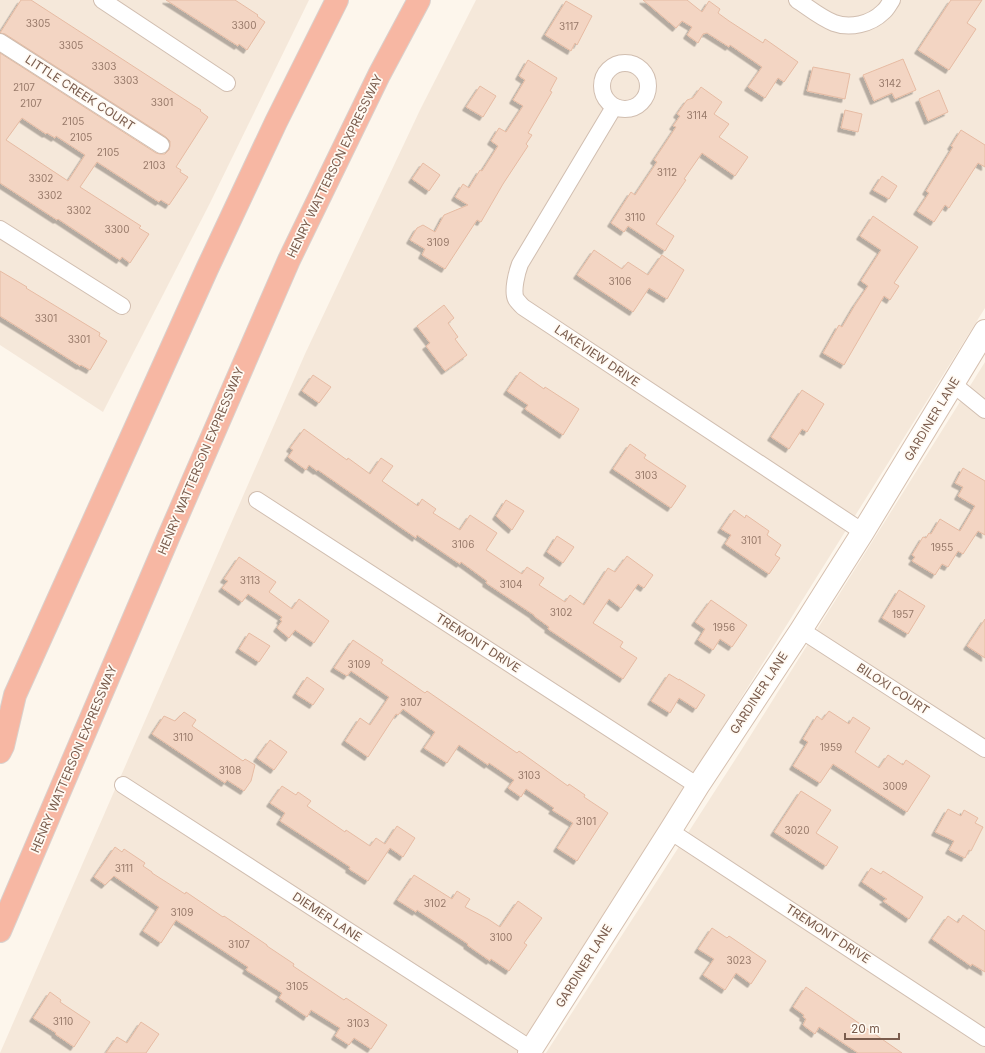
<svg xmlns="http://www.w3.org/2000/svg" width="985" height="1053" font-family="Inter,sans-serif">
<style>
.residential{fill:#f5e8da}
.building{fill:#f3d5c3;stroke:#e6bba3;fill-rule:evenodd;filter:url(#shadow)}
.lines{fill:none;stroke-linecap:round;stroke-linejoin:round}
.minor-casing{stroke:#d1beb0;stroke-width:18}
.secondary-casing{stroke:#d6c0b0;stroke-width:24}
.motorway-casing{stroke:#dad1cd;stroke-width:24}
.minor{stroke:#fff;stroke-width:16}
.secondary{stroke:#fff;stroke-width:22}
.motorway{stroke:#f7b7a3;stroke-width:22}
.labels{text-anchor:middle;stroke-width:3.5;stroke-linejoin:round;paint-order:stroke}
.number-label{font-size:10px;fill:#987a6a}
.street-label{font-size:12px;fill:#7a5c4d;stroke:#fffaf3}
</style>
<defs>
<filter id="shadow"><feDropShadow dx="-3.5" dy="3.5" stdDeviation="0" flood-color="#0004"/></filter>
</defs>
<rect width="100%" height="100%" fill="#fdf6ec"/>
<g class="residential">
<path d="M0,0H309L210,203L103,412L0,345Z"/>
<path d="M476,0H985V308L519,1053H0L305,354L420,110Z"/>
<path d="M985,362V1053H546L742,749Z"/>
</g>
<g class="building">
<path d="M21,0H31L193,105L201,110L200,111L208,117L176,167L181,170L180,172L188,177L169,205L161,200L159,202L97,162L80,187L141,226L139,228L149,234L130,263L122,257L120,260L58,219L57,220L0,183V53L156,153L160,154H165L169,150L170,146V141L166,137L5,34L0,33ZM22,118L46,134L47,133L55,138L56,136L85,155L68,181L6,140Z"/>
<path d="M166,0H235L258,15L257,16L265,22L247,50L239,44L238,46Z"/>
<path d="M643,0H687L702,12L709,1L720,9L718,13L729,21L763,43L765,39L798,62L784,82L778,78L765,98L748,87L762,67L730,45L729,47L707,33L703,34L698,43L687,35L692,27L682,21L676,28Z"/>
<path d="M951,0H982L967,23L976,29L949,70L918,50Z"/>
<path d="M566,1L592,16L577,45L575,43L571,51L545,35Z"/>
<path d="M903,59L916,90L895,99L892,93L874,101L863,75Z"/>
<path d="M528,60L557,78L550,91L552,92L528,133L532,135L526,144L528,146L503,184L481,222L477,220L445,269L422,255L425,249L410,240L417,228L423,225L435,232L444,215L468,205L455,197L463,184L469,188L480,170L482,171L498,146L491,141L499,128L506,132L523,106L513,100L525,80L519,76Z"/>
<path d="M813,67L850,74L845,99L807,91Z"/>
<path d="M480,86L496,96L483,117L466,107Z"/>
<path d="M701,87L722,102L714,114L729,124L719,137L748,157L735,176L702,153L684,179L686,180L656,224L674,236L665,251L628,226L624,232L611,223L631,192L635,195L657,162L654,160L676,127L673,126L680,116L677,114L687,100L693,98Z"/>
<path d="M939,90L948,112L928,121L919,99Z"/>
<path d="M845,110L862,114L858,132L841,128Z"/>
<path d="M961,130L985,145V167L978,163L949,208L945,205L934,222L917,211L929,193L926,191L953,147L951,146Z"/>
<path d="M423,163L440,175L429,191L412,179Z"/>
<path d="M882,176L897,186L889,199L873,190Z"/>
<path d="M873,216L918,247L894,283L899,286L890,300L884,296L844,365L823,353L839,325L842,327L855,305L868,286L861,281L881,250L860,236Z"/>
<path d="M594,250L622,269L628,262L648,275L662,255L684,270L667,299L649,288L633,312L577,275Z"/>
<path d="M0,271L27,287L26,288L100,333L99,336L107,341L90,370L81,365L80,366L0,316Z"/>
<path d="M444,305L454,318L448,323L458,337L455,339L467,355L445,371L426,346L430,343L417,326Z"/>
<path d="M520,372L544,389L545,387L579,409L563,435L525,409L528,405L507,391Z"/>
<path d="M313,375L331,387L319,403L302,391Z"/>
<path d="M802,390L824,404L807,432L802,429L789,449L771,437Z"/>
<path d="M304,429L347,460L348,458L370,474L381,458L393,466L382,481L418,506L422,499L436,509L433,513L460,530L470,515L497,533L486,550L522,574L527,567L544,578L539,585L565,602L570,595L584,605L608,568L615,572L627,556L653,575L644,588L638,584L621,608L609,599L593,623L623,642L620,647L637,658L623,679L548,629L549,627L534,616V615L486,583L487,581L461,562L460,564L417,535L416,538L318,470L317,471L309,465L306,470L288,457L293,450L290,448Z"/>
<path d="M630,444L646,455L644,458L686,486L671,508L613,469Z"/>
<path d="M963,468L985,481V535L978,531L963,554L958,551L948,567L942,564L935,575L912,561L915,557L912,555L923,537L926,538L929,533L931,534L940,519L960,531L975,506L958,496L963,487L955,483Z"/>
<path d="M506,500L524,511L512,530L496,516Z"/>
<path d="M734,510L745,518L746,515L769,531L767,535L781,545L775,555L780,558L769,574L725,544L731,535L721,529Z"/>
<path d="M557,536L574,547L563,563L547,552Z"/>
<path d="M239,557L276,582L269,592L292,609L299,599L329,621L314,643L295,630L289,638L277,628L282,621L280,620L282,617L248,594L242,602L222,588L228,581L224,579Z"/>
<path d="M899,590L925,606L908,634L882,618Z"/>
<path d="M711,600L747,625L732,647L720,639L713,650L698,640L705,629L695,622Z"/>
<path d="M985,619V658L967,646Z"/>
<path d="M249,633L270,646L259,662L239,649Z"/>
<path d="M353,640L383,660L381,663L425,693L427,691L517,753L519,751L568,786L569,784L585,795L584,797L608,813L577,861L557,848L573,823L552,810L554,808L526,789L521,797L508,788L514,780L489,763L488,765L459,745L447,763L424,748L435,732L403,709L398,715L396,714L368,757L345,741L360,718L370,725L389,697L351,671L347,676L334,668Z"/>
<path d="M669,674L679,680V679L705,695L696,709L679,698L670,713L651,701Z"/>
<path d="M307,677L324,689L313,705L296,694Z"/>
<path d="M829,711L849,724L853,717L870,728L855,752L879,768L888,755L903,765L906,760L930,776L907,812L833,764L820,783L793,766L808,742L803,739L817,716L822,720Z"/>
<path d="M184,712L196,720L192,726L243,761L245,759L255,765L251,781L244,791L227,780L225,783L152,734L164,716L175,721Z"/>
<path d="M270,740L287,752L274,770L257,758Z"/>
<path d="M282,786L296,795L298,792L311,801L307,806L345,832L346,830L370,846L376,838L385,844L397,826L415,838L403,857L390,848L368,881L349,869L350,867L280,821L285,813L270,803Z"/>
<path d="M801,791L831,810L816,833L838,847L826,866L774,832Z"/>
<path d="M948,809L961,816L964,810L978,818L975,823L983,827L971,851L969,850L965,858L949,850L954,841L935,832Z"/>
<path d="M115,847L122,852L124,849L145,863L143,866L152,872V873L185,894L186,892L223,917L224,916L267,945V946L294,964L293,966L344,1000L346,998L387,1025L371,1049L354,1038L349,1045L335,1036L340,1028L311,1010L307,1017L279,998L282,993L246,970L248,967L176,920L161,943L143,931L159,907L114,876L105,885L94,877Z"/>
<path d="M871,868L881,874L883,871L923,897L909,919L883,901L887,899L862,882Z"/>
<path d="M414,875L452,899L457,891L470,899L465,907L488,919L500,927L518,901L542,918L524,943L527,945L509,971L491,959L490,961L467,945L468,944L417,910L416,912L397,900Z"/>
<path d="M963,915L985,931V972L972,964L971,966L932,939L948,916L958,923Z"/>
<path d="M712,928L727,938L729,936L766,961L751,984L736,973L725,990L703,975L714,959L698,949Z"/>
<path d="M806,987L853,1019L902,1053H858L819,1027L815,1034L803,1025L806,1019L803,1017L804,1015L793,1007Z"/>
<path d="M50,992L61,1000L60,1002L90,1022L74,1047L55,1034L56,1033L33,1018Z"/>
<path d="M141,1022L159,1034L146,1053H106L117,1037L127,1043Z"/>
</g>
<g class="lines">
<defs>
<g id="minor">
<path d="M102,0L227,83"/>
<path d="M797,0C809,8 821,18 834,23C850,29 871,24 883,12C887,9 889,4 892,0"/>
<path d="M0,42L161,145"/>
<circle cx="625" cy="86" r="23"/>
<path d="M614,107L520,264C517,272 512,291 516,299C518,302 521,305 523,307L863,532"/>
<path d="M0,229L122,306"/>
<path d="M953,384L985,410"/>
<path d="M257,500L698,786"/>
<path d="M801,630L985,749"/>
<path d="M123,785L531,1049"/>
<path d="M670,831L985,1038"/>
</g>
<path id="secondary" d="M529,1053L670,831L698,786L801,630L863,532L985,331"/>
<g id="motorway">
<path d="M0,752L3,746L15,695L207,269L276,122L337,0"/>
<path d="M0,931L168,538L289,260L379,75L419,0"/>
</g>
</defs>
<use href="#minor" class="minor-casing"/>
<use href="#secondary" class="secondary-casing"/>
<use href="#motorway" class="motorway-casing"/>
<use href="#minor" class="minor"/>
<use href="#secondary" class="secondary"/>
<use href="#motorway" class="motorway"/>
</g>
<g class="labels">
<g class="number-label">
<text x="38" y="27">3305</text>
<text x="244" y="29">3300</text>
<text x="569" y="30">3117</text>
<text x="71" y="49">3305</text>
<text x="104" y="70">3303</text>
<text x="126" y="84">3303</text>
<text x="890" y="87">3142</text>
<text x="24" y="91">2107</text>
<text x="162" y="106">3301</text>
<text x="31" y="107">2107</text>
<text x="697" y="119">3114</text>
<text x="73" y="125">2105</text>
<text x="81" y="141">2105</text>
<text x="108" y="156">2105</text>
<text x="154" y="169">2103</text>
<text x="667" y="176">3112</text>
<text x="41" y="182">3302</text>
<text x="50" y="199">3302</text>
<text x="79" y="214">3302</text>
<text x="635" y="221">3110</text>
<text x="117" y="233">3300</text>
<text x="438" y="246">3109</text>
<text x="620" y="285">3106</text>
<text x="46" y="322">3301</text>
<text x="79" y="343">3301</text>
<text x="646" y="479">3103</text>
<text x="751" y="544">3101</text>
<text x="463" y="548">3106</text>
<text x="942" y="551">1955</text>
<text x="250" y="584">3113</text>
<text x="511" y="588">3104</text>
<text x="561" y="616">3102</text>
<text x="903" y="618">1957</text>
<text x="724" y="631">1956</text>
<text x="359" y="668">3109</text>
<text x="411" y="706">3107</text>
<text x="183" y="741">3110</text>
<text x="831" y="751">1959</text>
<text x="230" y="774">3108</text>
<text x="529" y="779">3103</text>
<text x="895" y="790">3009</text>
<text x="586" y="825">3101</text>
<text x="797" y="834">3020</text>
<text x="124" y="872">3111</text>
<text x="435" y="907">3102</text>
<text x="182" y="916">3109</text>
<text x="501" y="941">3100</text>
<text x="239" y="948">3107</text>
<text x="739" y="964">3023</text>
<text x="297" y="990">3105</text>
<text x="63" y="1025">3110</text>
<text x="358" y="1027">3103</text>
</g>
<g class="street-label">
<text transform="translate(80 93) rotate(33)" y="4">LITTLE CREEK COURT</text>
<text transform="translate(335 166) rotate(-64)" y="4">HENRY WATTERSON EXPRESSWAY</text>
<text transform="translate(597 356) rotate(34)" y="4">LAKEVIEW DRIVE</text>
<text transform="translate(932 419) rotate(-59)" y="4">GARDINER LANE</text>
<text transform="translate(201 461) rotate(-67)" y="4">HENRY WATTERSON EXPRESSWAY</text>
<text transform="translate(478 643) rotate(33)" y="4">TREMONT DRIVE</text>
<text transform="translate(893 689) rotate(33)" y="4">BILOXI COURT</text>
<text transform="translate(759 693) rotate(-57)" y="4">GARDINER LANE</text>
<text transform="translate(74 759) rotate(-67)" y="4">HENRY WATTERSON EXPRESSWAY</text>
<text transform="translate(327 917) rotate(33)" y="4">DIEMER LANE</text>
<text transform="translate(828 934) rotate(33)" y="4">TREMONT DRIVE</text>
<text transform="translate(584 966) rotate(-58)" y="4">GARDINER LANE</text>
</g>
</g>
<path d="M845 1033v6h54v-6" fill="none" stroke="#7a5c4d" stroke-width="2"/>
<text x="851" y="1033" font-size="12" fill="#7a5c4d" stroke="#fffaf3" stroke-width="3" paint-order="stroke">20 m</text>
</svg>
